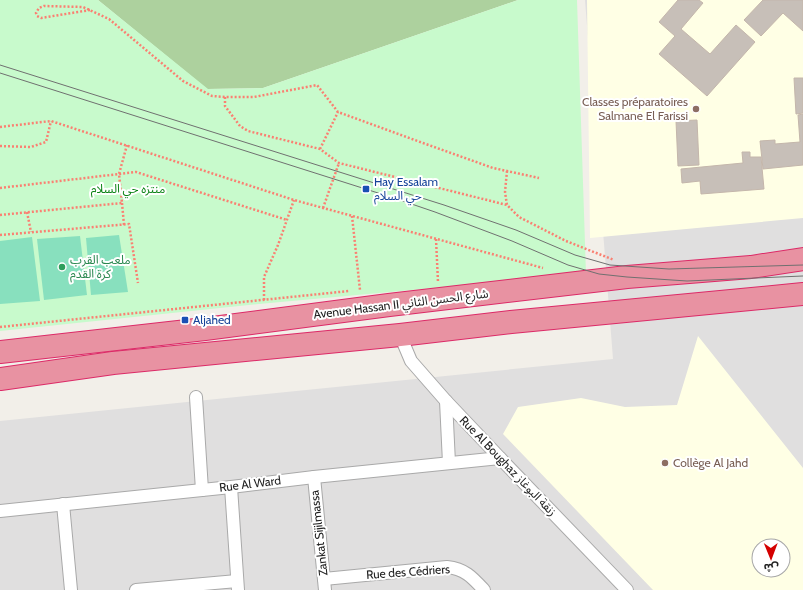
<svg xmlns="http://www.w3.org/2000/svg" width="803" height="590" font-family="Cabin,'Noto Sans Arabic',sans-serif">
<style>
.residential{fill:#e0dfdf;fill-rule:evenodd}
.education{fill:#ffffe5;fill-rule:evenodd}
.forest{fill:#add19e}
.park{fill:#c8facc}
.pitch{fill:#88e0be}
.building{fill:#c7bfb8;stroke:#c4b6ab}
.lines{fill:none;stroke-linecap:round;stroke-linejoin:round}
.street-casing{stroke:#a9a9a9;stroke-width:14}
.highway-casing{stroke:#dc2a67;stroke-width:24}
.path{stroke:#fa8072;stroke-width:2.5;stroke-dasharray:2 2;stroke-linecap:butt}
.street{stroke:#fff;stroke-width:12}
.highway{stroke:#e892a2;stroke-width:22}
.tram{stroke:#707070;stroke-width:1}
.education-dot{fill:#8d6e63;stroke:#fff;stroke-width:1.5}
.transit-dot{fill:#1a4fb4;stroke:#fff;stroke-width:1.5}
.leisure-dot{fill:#2e9e5b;stroke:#fff;stroke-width:1.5}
.labels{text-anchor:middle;stroke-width:4;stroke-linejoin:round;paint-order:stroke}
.education-label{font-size:12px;fill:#785e54;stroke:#fff;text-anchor:end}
.transit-label{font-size:12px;fill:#164399;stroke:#fff;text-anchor:start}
.park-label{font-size:12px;fill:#0c8416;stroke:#fff}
.leisure-label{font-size:12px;fill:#27864d;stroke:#fff;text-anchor:start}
.street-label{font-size:12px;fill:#222;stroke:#fff}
</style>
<rect width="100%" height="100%" fill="#f2efe9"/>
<path class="residential" d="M585,0H803V590H0V421L613,359ZM759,546H783V570H759Z"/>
<g class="education">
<path d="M587,0H803V218L590,238Z"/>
<path d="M698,336L803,468V590H653L503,434L518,407L581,398L625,407L677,405ZM759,546H783V570H759Z"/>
</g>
<path class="forest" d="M98,0H518L263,88L207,89Z"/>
<path class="park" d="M0,0H98L208,89L263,88L518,0H577L586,274L259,304L0,331Z"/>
<g class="pitch">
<path d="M119,235L128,292L91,295L86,238Z"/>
<path d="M80,236L87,295L44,300L37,239Z"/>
<path d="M32,237L40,301L0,304V241Z"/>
</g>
<g class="building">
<path d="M678,0H699L703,3L681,29L710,54L736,25L755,42L707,96L659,54L675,36L659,22Z"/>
<path d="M763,0H803V31L783,13L761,36L744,20Z"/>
<path d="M794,78H803V113L796,114Z"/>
<path d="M803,114V165L763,169L760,141L775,140V144L800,142L798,115Z"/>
<path d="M697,120L699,165L678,166L676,121Z"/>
<path d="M742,152H750V157H761L764,189L701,194L700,181L682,183L681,169L743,163Z"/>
</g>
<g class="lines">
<defs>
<g id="street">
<path d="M400,335L411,361L446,401L500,458L627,590"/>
<path d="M196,397L202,490"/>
<path d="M446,401L449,463"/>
<path d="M314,477L325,590"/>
<path d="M231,487L238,590"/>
<path d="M63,504L71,590"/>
<path d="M0,511L231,487L314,477L500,458"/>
<path d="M324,579L447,567C465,569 472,577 484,590"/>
<path d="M136,590L237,581"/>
</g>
<g id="highway">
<path d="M0,352L205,329L389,305L627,277L751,267L803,259"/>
<path d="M0,379L113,363L400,335L511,322L803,294"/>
</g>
</defs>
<use href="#street" class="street-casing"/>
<use href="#highway" class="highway-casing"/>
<g class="path">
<path d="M90,10L41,18L37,16L36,13L39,8L44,6L83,7L109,19L183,81L212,96L225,97H254L317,85L338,112L423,143L493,168L507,171L539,178"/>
<path d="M225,97V106L240,126L248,131L320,149L339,163L507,205"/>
<path d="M0,127L51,121L294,200L543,268"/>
<path d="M0,146L31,147L46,142L51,121"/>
<path d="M320,149L338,112"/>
<path d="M507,171L505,192L507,205L519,217L566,241L614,260"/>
<path d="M0,188L136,172L287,220"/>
<path d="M122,203L124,225"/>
<path d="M323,208L339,163"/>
<path d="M27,212L31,232"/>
<path d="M0,215L122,203L119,174L127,145"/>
<path d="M352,216L360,290"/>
<path d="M0,235L129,224L138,283"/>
<path d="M436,239L438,282"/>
<path d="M264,300V277L278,245L294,200"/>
<path d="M0,327L349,291"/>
</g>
<use href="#street" class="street"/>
<use href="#highway" class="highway"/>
<g class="tram">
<path d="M0,65L444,205L516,230L575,255L610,265L669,269L803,265"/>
<path d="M0,73L397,199L435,212L512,241L568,265L599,274L627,277L687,281L803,276"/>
</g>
</g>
<g class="education-dot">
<circle cx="696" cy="109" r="4"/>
<circle cx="665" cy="463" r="4"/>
</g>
<g class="transit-dot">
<rect x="362" y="185" width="8" height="8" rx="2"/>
<rect x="181" y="316" width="8" height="8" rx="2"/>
</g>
<circle class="leisure-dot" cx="62" cy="267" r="4"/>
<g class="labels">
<g class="education-label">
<text x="688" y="106">Classes préparatoires<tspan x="688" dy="14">Salmane El Farissi</tspan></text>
<text x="673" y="467" text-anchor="start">Collège Al Jahd</text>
</g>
<g class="transit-label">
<text x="374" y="186">Hay Essalam<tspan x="374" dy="14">حي السلام</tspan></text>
<text x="193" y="324">Aljahed</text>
</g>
<g class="park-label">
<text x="128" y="193">منتزه حي السلام</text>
</g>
<g class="leisure-label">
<text x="70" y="264">ملعب القرب<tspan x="70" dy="14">كرة القدم</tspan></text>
</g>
<g class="street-label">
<text transform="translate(401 304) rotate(-7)" y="4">Avenue Hassan II شارع الحسن الثاني</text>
<text transform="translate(508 466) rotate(46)" y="4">Rue Al Boughaz زنقة البوغاز</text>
<text transform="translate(250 484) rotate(-7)" y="4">Rue Al Ward</text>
<text transform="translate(319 533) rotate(-96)" y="4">Zankat Sijilmassa</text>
<text transform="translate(408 572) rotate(-4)" y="4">Rue des Cédriers</text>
</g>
</g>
<g transform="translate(771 558) rotate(179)"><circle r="19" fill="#ffffff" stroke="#a7a7a7"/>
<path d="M0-3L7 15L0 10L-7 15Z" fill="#d40000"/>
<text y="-6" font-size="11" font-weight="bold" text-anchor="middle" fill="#222222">ش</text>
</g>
</svg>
